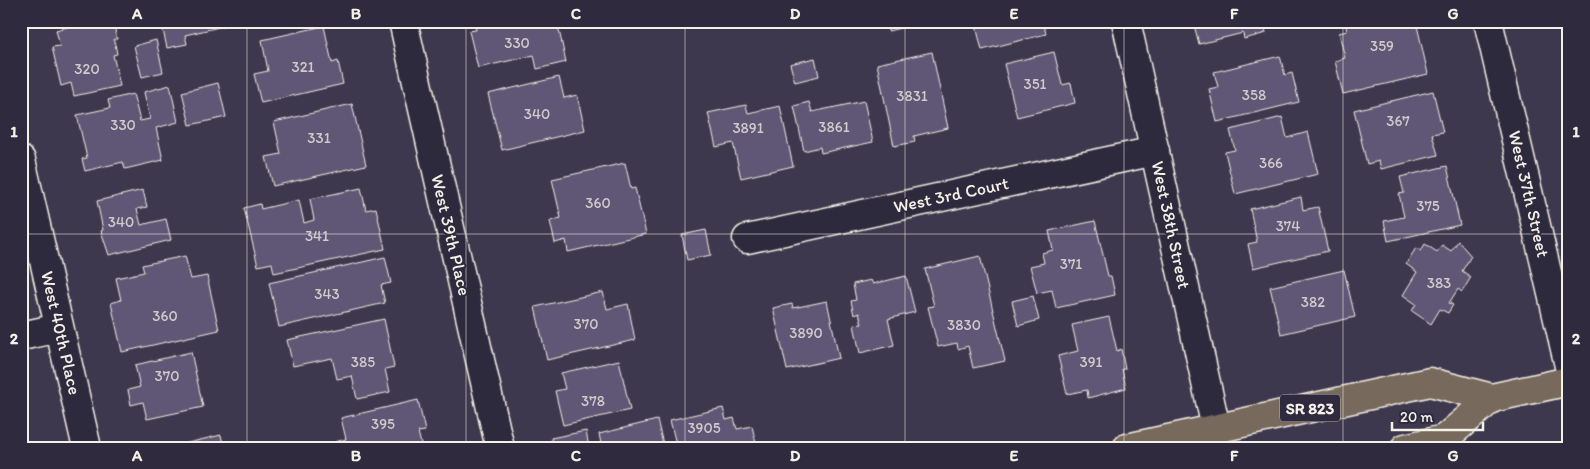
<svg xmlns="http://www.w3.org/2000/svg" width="1590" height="469" font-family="Itim,sans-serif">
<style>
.building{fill:#615774;stroke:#f4f1e8}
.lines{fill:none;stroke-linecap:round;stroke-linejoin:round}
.minor-casing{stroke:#f4f1e8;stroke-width:31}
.major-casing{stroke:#f4f1e8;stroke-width:31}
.minor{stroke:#2f2a3d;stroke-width:28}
.major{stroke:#77695c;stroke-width:28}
.grid{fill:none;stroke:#f4f1e8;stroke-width:1;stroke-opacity:0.55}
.labels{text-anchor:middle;stroke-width:4;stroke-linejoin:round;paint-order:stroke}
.number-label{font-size:15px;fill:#cfcacb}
.shield{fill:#2f2a3d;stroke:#b9b5b5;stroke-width:1}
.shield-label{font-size:16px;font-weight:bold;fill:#f4f1e8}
.street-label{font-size:18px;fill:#f4f1e8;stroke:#2f2a3d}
.neatline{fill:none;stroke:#f4f1e8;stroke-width:2}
.grid-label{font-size:16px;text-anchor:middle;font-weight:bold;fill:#f4f1e8}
</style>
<rect width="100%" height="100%" fill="#3e384e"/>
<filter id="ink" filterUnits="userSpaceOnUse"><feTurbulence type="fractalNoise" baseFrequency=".02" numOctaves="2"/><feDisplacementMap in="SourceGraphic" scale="10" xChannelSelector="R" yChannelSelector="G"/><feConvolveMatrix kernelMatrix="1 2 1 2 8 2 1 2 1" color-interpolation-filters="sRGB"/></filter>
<g filter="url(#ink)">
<g class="building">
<path d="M91,21H113L117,39H114L117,54L113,55L120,86L74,96L71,83L61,86L52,47L60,46L56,30Z"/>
<path d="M161,21H245L185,35L187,44L167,48Z"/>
<path d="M474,21H557L566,62L537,69L534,55L478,68L469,31L476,30Z"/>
<path d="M775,21H795L796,26L777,30Z"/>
<path d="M886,21H903L905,27L888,31Z"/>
<path d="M1043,21L1046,34L982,50L975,22Z"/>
<path d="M1193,21H1284L1285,23L1265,28L1266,33L1244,39L1243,33L1199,44Z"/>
<path d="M1354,21H1416L1428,74L1343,94L1335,61L1345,58L1339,33L1347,31L1345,23Z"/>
<path d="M324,26L332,63L338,61L343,84L261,103L254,74L268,71L262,40Z"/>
<path d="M156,40L163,72L142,77L134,46Z"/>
<path d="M932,52L948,128L914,136L915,142L894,146L877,64Z"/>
<path d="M1054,52L1062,85L1071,83L1075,103L1017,117L1004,64Z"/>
<path d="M1280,56L1285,75L1292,73L1299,102L1217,122L1209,89L1218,87L1214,72Z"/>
<path d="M815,58L819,76L795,82L790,64Z"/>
<path d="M559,77L564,98L577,95L585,130L502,150L488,94Z"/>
<path d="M218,83L226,117L190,125L182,92Z"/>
<path d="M170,85L178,122L156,128L163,160L125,169L123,162L85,171L82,159L87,158L77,115L110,108L108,100L133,94L140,121L150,119L144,92Z"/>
<path d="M1433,91L1443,132L1432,134L1438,155L1381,169L1379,161L1367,164L1354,110Z"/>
<path d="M864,101L873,142L821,153L820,147L804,151L794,106L809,102L812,112Z"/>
<path d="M352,104L366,165L273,186L266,157L281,154L274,122Z"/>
<path d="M746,105L748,113L780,106L793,166L741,178L733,143L716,147L708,113Z"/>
<path d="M1282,117L1287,138L1308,132L1318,174L1235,194L1225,152L1235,150L1230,130Z"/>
<path d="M625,163L631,189L635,188L646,234L568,252L566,240L555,243L550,221L561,218L552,179Z"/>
<path d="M1447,166L1460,225L1388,241L1384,221L1404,217L1399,194L1404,193L1400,177Z"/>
<path d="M361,188L366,210L376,208L385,249L274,273L272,263L258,266L244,208L260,204L261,209L299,200L304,223L314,220L310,199Z"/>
<path d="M143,190L147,207L137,209L141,225L166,219L171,240L109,255L101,231L103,230L97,201Z"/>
<path d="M1301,197L1303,210L1318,207L1328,251L1253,268L1248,244L1257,242L1250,209Z"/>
<path d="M1095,221L1108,276H1111L1115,295L1056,308L1052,290L1037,293L1030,266L1044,263L1042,253L1053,250L1049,231Z"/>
<path d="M706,230L711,255L687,260L682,235Z"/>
<path d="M1458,241L1471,256L1462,271L1471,277L1462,292L1458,289L1449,303L1453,305L1448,313L1440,309L1431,324L1412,311L1416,304L1403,295L1417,272L1406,264L1416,248L1421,251L1425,244L1437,252L1442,245L1451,251Z"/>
<path d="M185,256L191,279L207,276L219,330L122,352L111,303L121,300L116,278L144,272L142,265Z"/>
<path d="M980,256L1005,361L973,368L968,346L958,349L957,343L938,347L928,307L934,306L925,269Z"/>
<path d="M385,257L391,283L381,285L385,303L279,327L269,283Z"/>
<path d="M1344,270L1355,317L1281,334L1270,287Z"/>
<path d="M906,276L915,312L888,319L894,345L860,353L854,325L862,324L859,313L854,315L851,301L856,300L853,284L871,280L873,284Z"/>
<path d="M603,292L607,309L628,304L635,340L547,360L535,307Z"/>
<path d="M1033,296L1039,320L1018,326L1012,301Z"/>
<path d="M827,301L839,358L787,370L773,308L792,304L793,308Z"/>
<path d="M1109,317L1117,351L1121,349L1125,369H1122L1126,388L1088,398L1087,390L1067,394L1058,356L1078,351L1072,325Z"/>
<path d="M384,319L394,367L385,369L390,392L357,399L352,376L337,379L332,358L293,366L287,340Z"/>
<path d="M191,352L203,407L147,419L143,402L131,405L128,390L140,387L135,365Z"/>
<path d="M619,360L630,410L563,425L555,391L565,389L561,373Z"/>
<path d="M418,400L425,431L418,432L422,448H336L335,442L346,439L341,418Z"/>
<path d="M723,408L726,420L734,418L737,429L752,426L757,448H677L670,420Z"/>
<path d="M657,420L664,448H602L599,434Z"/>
<path d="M586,431L589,448H553L551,438Z"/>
<path d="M221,435L224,448H167Z"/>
</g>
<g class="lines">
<defs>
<g id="minor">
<path d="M403,21L500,448"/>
<path d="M1126,21L1216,428"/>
<path d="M1488,21L1569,366"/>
<path d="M21,160L87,448"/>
<path d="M747,239L1155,151"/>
<path d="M21,336L59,328"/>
</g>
<g id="major">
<path d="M1127,448L1430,382L1492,398L1569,381"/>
<path d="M1405,448L1444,439L1492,398"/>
</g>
</defs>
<use href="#minor" class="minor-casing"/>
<use href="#major" class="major-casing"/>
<use href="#minor" class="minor"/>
<use href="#major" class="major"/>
</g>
</g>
<path class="grid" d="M247,21V448M466,21V448M685,21V448M905,21V448M1124,21V448M1343,21V448M21,234H1569"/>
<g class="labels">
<g class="number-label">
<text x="517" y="48">330</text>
<text x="1382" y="51">359</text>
<text x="303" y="72">321</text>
<text x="87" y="74">320</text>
<text x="1035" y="89">351</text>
<text x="1254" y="100">358</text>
<text x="912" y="101">3831</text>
<text x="537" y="119">340</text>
<text x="1398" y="126">367</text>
<text x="123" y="130">330</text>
<text x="834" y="132">3861</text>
<text x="748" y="133">3891</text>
<text x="319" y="143">331</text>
<text x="1271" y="168">366</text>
<text x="598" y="208">360</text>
<text x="1428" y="211">375</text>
<text x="121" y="227">340</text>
<text x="1288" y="231">374</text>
<text x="317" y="241">341</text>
<text x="1071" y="269">371</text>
<text x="1439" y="288">383</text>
<text x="327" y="299">343</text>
<text x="1313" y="307">382</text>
<text x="165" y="321">360</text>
<text x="586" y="329">370</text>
<text x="964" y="330">3830</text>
<text x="806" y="338">3890</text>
<text x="363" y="367">385</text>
<text x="1091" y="367">391</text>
<text x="167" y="381">370</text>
<text x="593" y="406">378</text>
<text x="383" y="429">395</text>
<text x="704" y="433">3905</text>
</g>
<rect class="shield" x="1280" y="394.5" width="60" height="27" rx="4"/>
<g class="shield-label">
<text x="1310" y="414">SR 823</text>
</g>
<g class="street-label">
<text transform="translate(1529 194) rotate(77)" y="6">West 37th Street</text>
<text transform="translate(951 195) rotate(-12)" y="6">West 3rd Court</text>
<text transform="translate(1171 225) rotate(78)" y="6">West 38th Street</text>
<text transform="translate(451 235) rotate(77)" y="6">West 39th Place</text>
<text transform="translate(61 333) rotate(77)" y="6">West 40th Place</text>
</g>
</g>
<rect width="1590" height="469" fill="none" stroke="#2f2a3d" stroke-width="55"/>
<path d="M1392 422v8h91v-8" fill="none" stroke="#f4f1e8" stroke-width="2.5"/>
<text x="1400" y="422" font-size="15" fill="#f4f1e8" stroke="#2f2a3d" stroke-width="4" paint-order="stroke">20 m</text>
<rect x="28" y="28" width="1534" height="414" class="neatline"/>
<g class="grid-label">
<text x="137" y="19">A</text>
<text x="356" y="19">B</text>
<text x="576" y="19">C</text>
<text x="795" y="19">D</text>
<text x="1014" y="19">E</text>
<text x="1234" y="19">F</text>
<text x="1453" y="19">G</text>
<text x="14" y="137">1</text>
<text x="1576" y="137">1</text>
<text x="14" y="344">2</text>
<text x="1576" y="344">2</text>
<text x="137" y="461">A</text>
<text x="356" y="461">B</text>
<text x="576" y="461">C</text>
<text x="795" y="461">D</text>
<text x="1014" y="461">E</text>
<text x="1234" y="461">F</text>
<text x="1453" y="461">G</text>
</g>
</svg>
